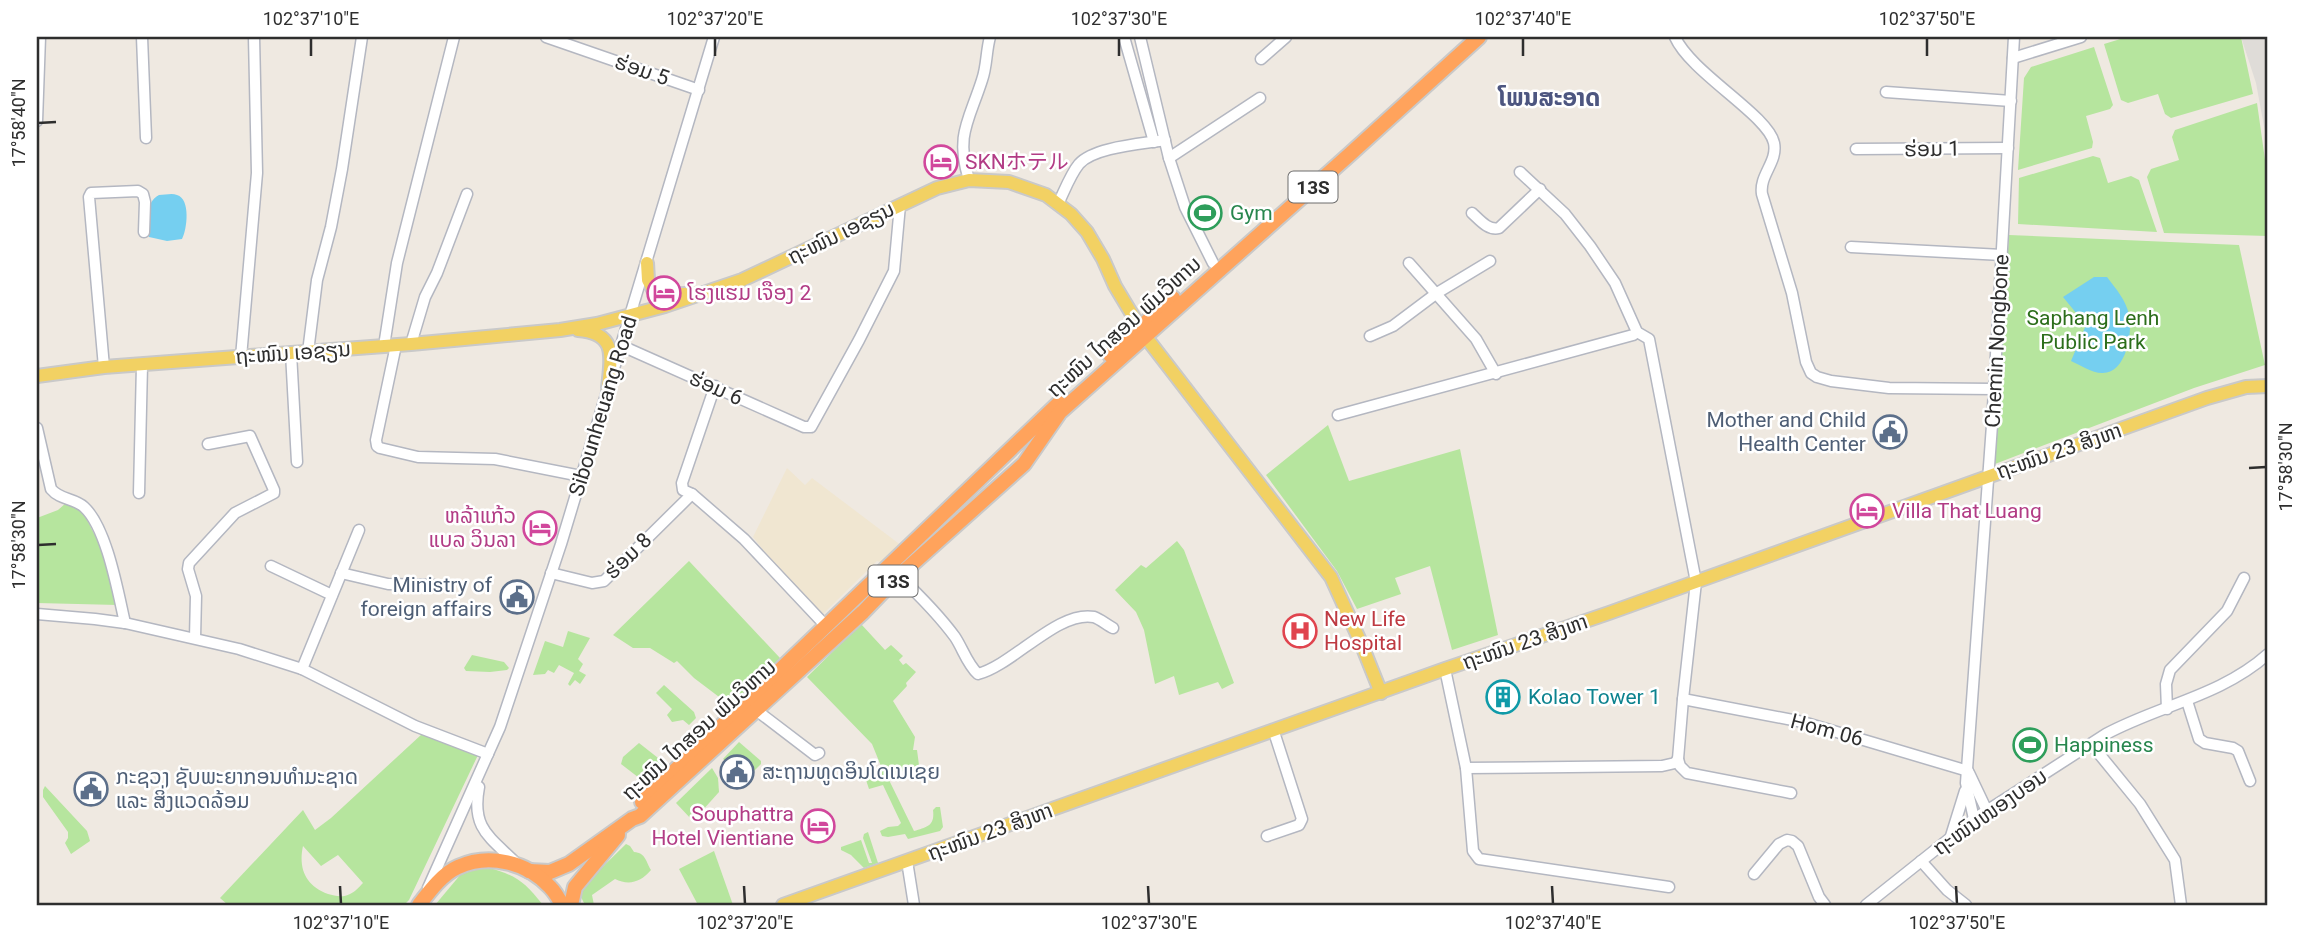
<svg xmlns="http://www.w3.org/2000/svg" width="2305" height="942" font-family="Roboto,'Noto Sans JP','Noto Sans Lao',sans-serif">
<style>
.education{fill:#f0e6d1}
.green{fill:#b6e59e;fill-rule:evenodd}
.plaza{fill:#dfdcd8}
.water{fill:#75cff0}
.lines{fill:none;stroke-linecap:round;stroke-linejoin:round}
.minor-casing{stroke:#b4b7c1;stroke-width:13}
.major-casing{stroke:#c9c9c9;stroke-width:16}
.highway-casing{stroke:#c9c9c9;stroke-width:18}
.minor{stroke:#fff;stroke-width:10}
.major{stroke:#f2d163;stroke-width:12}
.highway{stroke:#ffa35c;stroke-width:14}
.ticks{fill:none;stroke:#2e2e2e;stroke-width:2.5}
.labels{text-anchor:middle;stroke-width:5;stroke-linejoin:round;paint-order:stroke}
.shield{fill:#fff;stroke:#6d6d6d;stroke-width:2}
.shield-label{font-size:19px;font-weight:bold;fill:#2e2e2e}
.street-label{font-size:21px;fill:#2e2e2e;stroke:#fff}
.hotel-label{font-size:21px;fill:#b23c85;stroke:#fff;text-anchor:start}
.leisure-label{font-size:21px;fill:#27864d;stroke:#fff;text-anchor:start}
.park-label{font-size:21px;fill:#2c6e1b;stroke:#fff}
.service-label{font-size:21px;fill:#4e5e75;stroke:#fff;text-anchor:end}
.health-label{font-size:21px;fill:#be3a42;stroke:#fff;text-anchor:start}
.culture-label{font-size:21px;fill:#0d838f;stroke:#fff;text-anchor:start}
.quarter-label{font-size:24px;font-weight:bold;fill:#4d5680;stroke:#fff}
.neatline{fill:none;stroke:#2e2e2e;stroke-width:2.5}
.ticks-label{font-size:18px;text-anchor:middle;fill:#2e2e2e}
</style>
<rect width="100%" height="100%" fill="#efe9e1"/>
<path class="education" d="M787,468L805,485L812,478L902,546L883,563L877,561L823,614L816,610L783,575L753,537Z"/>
<g class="green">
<path d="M2127,37H2241L2253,94L2171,118L2165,114L2158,94L2128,103L2121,100L2104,44Z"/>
<path d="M2094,47L2113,105L2110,109L2086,116L2093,142L2092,148L2018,170L2024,78L2031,67Z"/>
<path d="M2257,103L2268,181V236L2164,233L2147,177L2151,169L2179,160L2172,137L2175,130Z"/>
<path d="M2093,156L2100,158L2108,183L2131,176L2139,180L2157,232L2018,224L2019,178Z"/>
<path d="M2009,235L2239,245L2265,365L2194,388L1995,464Z"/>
<path d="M1328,425L1349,481L1460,449L1498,635L1452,650L1430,566L1395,578L1401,594L1357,609L1337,571L1266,475Z"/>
<path d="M66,503L82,510L109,563L118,605L37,603V518L58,510Z"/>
<path d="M1177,541L1184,550L1234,683L1222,689L1218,682L1179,695L1174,676L1155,684L1144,630L1136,612L1115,590L1141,565L1146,568Z"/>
<path d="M689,561L780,658L731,706L694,678L677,661L674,663L650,648H633L613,635Z"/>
<path d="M861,624L885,650L891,645L903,656L899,660L903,665L906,663L916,672L906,683L907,686L893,701L915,737L913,750H917L919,765L890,776L889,780L914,831C927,827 935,826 933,810L936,807H940L943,827L940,831L908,839L905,834L888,837L882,836L880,831L888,827L898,826L901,823L883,785L869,789L866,780L883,771L872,744L807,677Z"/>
<path d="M568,631L590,638L578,659L583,664L579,671L586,675L580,684L575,680L570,686L568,684L574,673L559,665L554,673L548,670L545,674L533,675L545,641L563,647Z"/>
<path d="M472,655L504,662L509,668L507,670L490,672L466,671L464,668Z"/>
<path d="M664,685L694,712L696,718L689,725L683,720L672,722L667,715L672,709L656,693Z"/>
<path d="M422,734L478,755L409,900L404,905H228L220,898L303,810L315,830L331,818ZM303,846L321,866L338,855L363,883C359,887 355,892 350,894C343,898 335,896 328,894C306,886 298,869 303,846Z"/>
<path d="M739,742L761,761V764L749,776H745L723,759Z"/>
<path d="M639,743L667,765L647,784L621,764L623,757Z"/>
<path d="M712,768L718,778L719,792L693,821L676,803Z"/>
<path d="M45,786L87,831L90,841L71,854L65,843L68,838V832L43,797V790Z"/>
<path d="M868,832L878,863L864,868L851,855L841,850V847L861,840L869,863H872L863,838L864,834Z"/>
<path d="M626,844L630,846L634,852C646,853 646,862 651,870C641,882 629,886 615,879L592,895L594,905H585L580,895L582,887Z"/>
<path d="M714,851L733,905H698L679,869Z"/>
<path d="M486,867C516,875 524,881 543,905H435L461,874Z"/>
</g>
<path class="plaza" d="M2241,37H2268V148L2256,83Z"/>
<g class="water">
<path d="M159,195C165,195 172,193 177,195C191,199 187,230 182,239L167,241L149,237C147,223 145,202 159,195Z"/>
<path d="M2094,277H2107C2116,289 2126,300 2129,315C2133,333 2126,374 2102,373C2092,373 2080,365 2071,361L2086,325L2063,297Z"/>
</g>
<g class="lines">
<defs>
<g id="minor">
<path d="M142,37L146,138"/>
<path d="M546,37L699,90"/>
<path d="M1124,37L1154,142"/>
<path d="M1140,37L1169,158L1185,207L1213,263"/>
<path d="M1675,37C1691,73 1768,115 1774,143C1778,162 1759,175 1762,194L1792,293L1806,362L1811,373L1817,377L1831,381L1889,388L1994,389"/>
<path d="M2013,58L2081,37"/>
<path d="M1261,59L1286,37"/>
<path d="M1886,92L2011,101"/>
<path d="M37,121L40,37"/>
<path d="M1856,149L2008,148"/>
<path d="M1169,158L1260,98"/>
<path d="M1520,172L1565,214L1590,246L1615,283L1637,332L1649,339L1696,582L1683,699L1678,759L1680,766L1687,773L1791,793"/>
<path d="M969,180C955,135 969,121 982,80C987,66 986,51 990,37"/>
<path d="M1058,204C1064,192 1070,175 1079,164C1094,147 1142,144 1165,140"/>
<path d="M1472,213C1479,219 1488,231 1499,228L1540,189"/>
<path d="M1851,247L2002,255"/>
<path d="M1409,263L1476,339L1496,374"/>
<path d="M1370,336L1393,326L1437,293L1490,261"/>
<path d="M411,344L425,297L437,273L467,194"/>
<path d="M396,345L376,440L377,446L380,448L418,457L495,459L581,476"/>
<path d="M384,346L397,263L454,37"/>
<path d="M622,346L804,427H811L859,340L894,271L900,205"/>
<path d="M308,352L317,280L331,227L342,169L362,37"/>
<path d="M291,353L297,462"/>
<path d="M241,357L257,173L254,37"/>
<path d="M104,367L89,197L91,193L138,191L143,194L145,202L144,232"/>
<path d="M715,386L682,483L683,490L692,494L744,539L825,625"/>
<path d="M1338,415L1633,335L1637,332"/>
<path d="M37,428L51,489C60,500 74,498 84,507C107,528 118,593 125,623"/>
<path d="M139,493L142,365"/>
<path d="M271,566L332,595"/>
<path d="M341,573L388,584L434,585"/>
<path d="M551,573L592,583L604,581L692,494"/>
<path d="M899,576C919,595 939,615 955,637C963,649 967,664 978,674C1013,665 1058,610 1094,617C1100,619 1107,625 1113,628"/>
<path d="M37,614L95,619L125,623L239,649L302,669L415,726L488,754"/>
<path d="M195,638L196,596L188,569L189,563L235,513L274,493V490L250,436L208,444"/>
<path d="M302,669L359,530"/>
<path d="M1445,669L1466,768L1473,851L1479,859L1669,887"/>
<path d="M1683,699L1803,722L1968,771"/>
<path d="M2187,701L2199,739L2205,743L2233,748L2238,751L2250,781"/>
<path d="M2167,709L2166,684L2170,670L2227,611L2244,578"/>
<path d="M756,710L815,755L819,753"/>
<path d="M2091,744L2140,804L2175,860L2181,905"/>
<path d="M1466,768L1662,766L1675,763L1678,759"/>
<path d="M1969,773L1987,811"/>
<path d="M479,787C471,829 490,837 517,864"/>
<path d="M1974,819L1966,783L1992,425L2014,37"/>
<path d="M1267,836L1299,825L1302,819L1274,732"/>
<path d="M1951,836L1965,791"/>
<path d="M907,861L914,905"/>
<path d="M1921,861L1947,890L1966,905"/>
<path d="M1754,874L1779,844L1787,840L1792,841L1798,846L1819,897L1825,905"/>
<path d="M428,888L500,727L561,544L714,37"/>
<path d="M1866,905L1974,819L2106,734C2160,705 2221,696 2268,654"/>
</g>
<g id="major">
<path d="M647,263L648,280L655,293L663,295L685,294"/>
<path d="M578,330C618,333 611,358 608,388"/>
<path d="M37,376L104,367L411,344L560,330L597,324L665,306L742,280L937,188L969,180L1009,182L1046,195L1071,214L1087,232L1103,259L1115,286L1145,336L1331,577L1361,643L1381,693"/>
<path d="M783,905L1445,669L1609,613L2207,398L2246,387L2268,386"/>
</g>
<g id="highway">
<path d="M1110,355L1173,298"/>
<path d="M642,802L1059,403"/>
<path d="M529,871L550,872L569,864L632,819L640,816L863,612L891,583L1024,464L1060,412L1349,155L1479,37"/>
<path d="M419,905C429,892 442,874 458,867C489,853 527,862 550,887C555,892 559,899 562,905"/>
<path d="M571,905L575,887L618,835"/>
</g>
</defs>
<use href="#minor" class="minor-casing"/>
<use href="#major" class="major-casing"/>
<use href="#highway" class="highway-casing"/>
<use href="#minor" class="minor"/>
<use href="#major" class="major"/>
<use href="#highway" class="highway"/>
</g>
<path class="ticks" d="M311,38V56M715,38V56M1119,38V56M1523,38V56M1927,38V56M38,123L56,122M2249,468L2266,467M38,545L56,544M340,886L341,904M744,886L745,904M1148,886L1149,904M1552,886L1553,904M1956,886L1957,904"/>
<defs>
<symbol id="hotel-ring" viewBox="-11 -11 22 22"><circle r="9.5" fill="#fff" stroke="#d1479c" stroke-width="1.5"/><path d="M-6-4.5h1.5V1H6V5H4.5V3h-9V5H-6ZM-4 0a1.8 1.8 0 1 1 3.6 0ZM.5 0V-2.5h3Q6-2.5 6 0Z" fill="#d1479c"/></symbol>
<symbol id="stadium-ring" viewBox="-11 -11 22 22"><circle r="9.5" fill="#fff" stroke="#2e9e5b" stroke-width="1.5"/><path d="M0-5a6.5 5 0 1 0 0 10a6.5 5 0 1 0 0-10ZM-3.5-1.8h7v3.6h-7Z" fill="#2e9e5b"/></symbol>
<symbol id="civic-ring" viewBox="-11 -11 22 22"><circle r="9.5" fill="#fff" stroke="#5c6f8a" stroke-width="1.5"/><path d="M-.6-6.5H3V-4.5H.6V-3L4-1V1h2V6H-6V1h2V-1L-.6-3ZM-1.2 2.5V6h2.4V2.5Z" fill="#5c6f8a"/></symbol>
<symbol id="hospital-ring" viewBox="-11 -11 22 22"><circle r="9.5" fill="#fff" stroke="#e0444e" stroke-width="1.5"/><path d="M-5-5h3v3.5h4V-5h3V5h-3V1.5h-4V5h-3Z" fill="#e0444e"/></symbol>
<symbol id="building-ring" viewBox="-11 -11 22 22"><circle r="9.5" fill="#fff" stroke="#0f9aa8" stroke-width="1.5"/><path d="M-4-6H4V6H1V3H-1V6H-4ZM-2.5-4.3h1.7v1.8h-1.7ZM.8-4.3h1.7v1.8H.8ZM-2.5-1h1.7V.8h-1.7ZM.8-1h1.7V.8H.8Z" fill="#0f9aa8"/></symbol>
</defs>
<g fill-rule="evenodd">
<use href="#hotel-ring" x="922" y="143" width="38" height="38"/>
<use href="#stadium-ring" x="1186" y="194" width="38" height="38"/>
<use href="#hotel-ring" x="645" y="274" width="38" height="38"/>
<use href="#civic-ring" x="1871" y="413" width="38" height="38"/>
<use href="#hotel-ring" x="1848" y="492" width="38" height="38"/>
<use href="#hotel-ring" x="521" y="509" width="38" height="38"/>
<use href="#civic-ring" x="498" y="578" width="38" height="38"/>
<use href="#hospital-ring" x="1281" y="612" width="38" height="38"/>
<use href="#building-ring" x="1484" y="678" width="38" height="38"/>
<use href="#stadium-ring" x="2011" y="726" width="38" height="38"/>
<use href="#civic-ring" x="718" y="753" width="38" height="38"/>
<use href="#civic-ring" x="72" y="770" width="38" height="38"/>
<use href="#hotel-ring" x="799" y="807" width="38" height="38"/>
</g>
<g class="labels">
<g class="shield">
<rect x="1288.5" y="171.5" width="49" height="31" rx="5"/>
<rect x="868.5" y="565.5" width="49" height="31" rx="5"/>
</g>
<g class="shield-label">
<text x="1313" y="194">13S</text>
<text x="893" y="588">13S</text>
</g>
<g class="street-label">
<text transform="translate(642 70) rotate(19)" y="7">ຮ່ອມ 5</text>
<text transform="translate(1932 149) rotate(-1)" y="7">ຮ່ອມ 1</text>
<text transform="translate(841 233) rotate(-26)" y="7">ຖະໜົນ ເອຊຽນ</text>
<text transform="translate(1124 327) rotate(-42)" y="7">ຖະໜົນ ໄກສອນ ພົມວິຫານ</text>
<text transform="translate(1997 341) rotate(-87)" y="7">Chemin Nongbone</text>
<text transform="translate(293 353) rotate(-4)" y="7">ຖະໜົນ ເອຊຽນ</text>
<text transform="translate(716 388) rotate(24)" y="7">ຮ່ອມ 6</text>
<text transform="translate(603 406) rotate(-73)" y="7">Sibounheuang Road</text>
<text transform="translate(2059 451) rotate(-19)" y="7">ຖະໜົນ 23 ສິງຫາ</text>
<text transform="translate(628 556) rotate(-44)" y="7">ຮ່ອມ 8</text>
<text transform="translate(1525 642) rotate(-19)" y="7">ຖະໜົນ 23 ສິງຫາ</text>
<text transform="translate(699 730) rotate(-42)" y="7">ຖະໜົນ ໄກສອນ ພົມວິຫານ</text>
<text transform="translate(1827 730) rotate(15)" y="7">Hom 06</text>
<text transform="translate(1990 812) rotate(-35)" y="7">ຖະໜົນໜອງບອນ</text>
<text transform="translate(990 832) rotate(-20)" y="7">ຖະໜົນ 23 ສິງຫາ</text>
</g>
<g class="hotel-label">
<text x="965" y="169">SKNホテル</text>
<text x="688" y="300">ໂຮງແຮມ ເຈືອງ 2</text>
<text x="1892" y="518">Villa That Luang</text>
<text x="516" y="523" text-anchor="end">ຫລ້າແກ້ວ<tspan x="516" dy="24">ແບລ ວິນລາ</tspan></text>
<text x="794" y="821" text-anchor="end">Souphattra<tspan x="794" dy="24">Hotel Vientiane</tspan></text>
</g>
<g class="leisure-label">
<text x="1230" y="220">Gym</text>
<text x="2054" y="752">Happiness</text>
</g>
<g class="park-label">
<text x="2093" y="325">Saphang Lenh<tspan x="2093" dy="24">Public Park</tspan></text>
</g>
<g class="service-label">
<text x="1866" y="427">Mother and Child<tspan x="1866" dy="24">Health Center</tspan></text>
<text x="492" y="592">Ministry of<tspan x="492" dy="24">foreign affairs</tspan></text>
<text x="762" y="779" text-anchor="start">ສະຖານທູດອິນໂດເນເຊຍ</text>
<text x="116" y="784" text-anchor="start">ກະຊວງ ຊັບພະຍາກອນທຳມະຊາດ<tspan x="116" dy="24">ແລະ ສິ່ງແວດລ້ອມ</tspan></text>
</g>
<g class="health-label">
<text x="1324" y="626">New Life<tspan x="1324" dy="24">Hospital</tspan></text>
</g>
<g class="culture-label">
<text x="1528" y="704">Kolao Tower 1</text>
</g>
<g class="quarter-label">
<text x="1549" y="106">ໂພນສະອາດ</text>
</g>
</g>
<rect width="2305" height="942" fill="none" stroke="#ffffff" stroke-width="77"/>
<rect x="38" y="38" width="2228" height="866" class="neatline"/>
<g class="ticks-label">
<text x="311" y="25">102°37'10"E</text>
<text x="715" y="25">102°37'20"E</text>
<text x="1119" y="25">102°37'30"E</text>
<text x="1523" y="25">102°37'40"E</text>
<text x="1927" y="25">102°37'50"E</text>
<text transform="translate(19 123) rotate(-90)" y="6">17°58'40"N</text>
<text transform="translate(2286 467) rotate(-90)" y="6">17°58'30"N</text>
<text transform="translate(19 545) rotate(-90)" y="6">17°58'30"N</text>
<text x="341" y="929">102°37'10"E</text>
<text x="745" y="929">102°37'20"E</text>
<text x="1149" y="929">102°37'30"E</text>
<text x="1553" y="929">102°37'40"E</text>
<text x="1957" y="929">102°37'50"E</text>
</g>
</svg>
